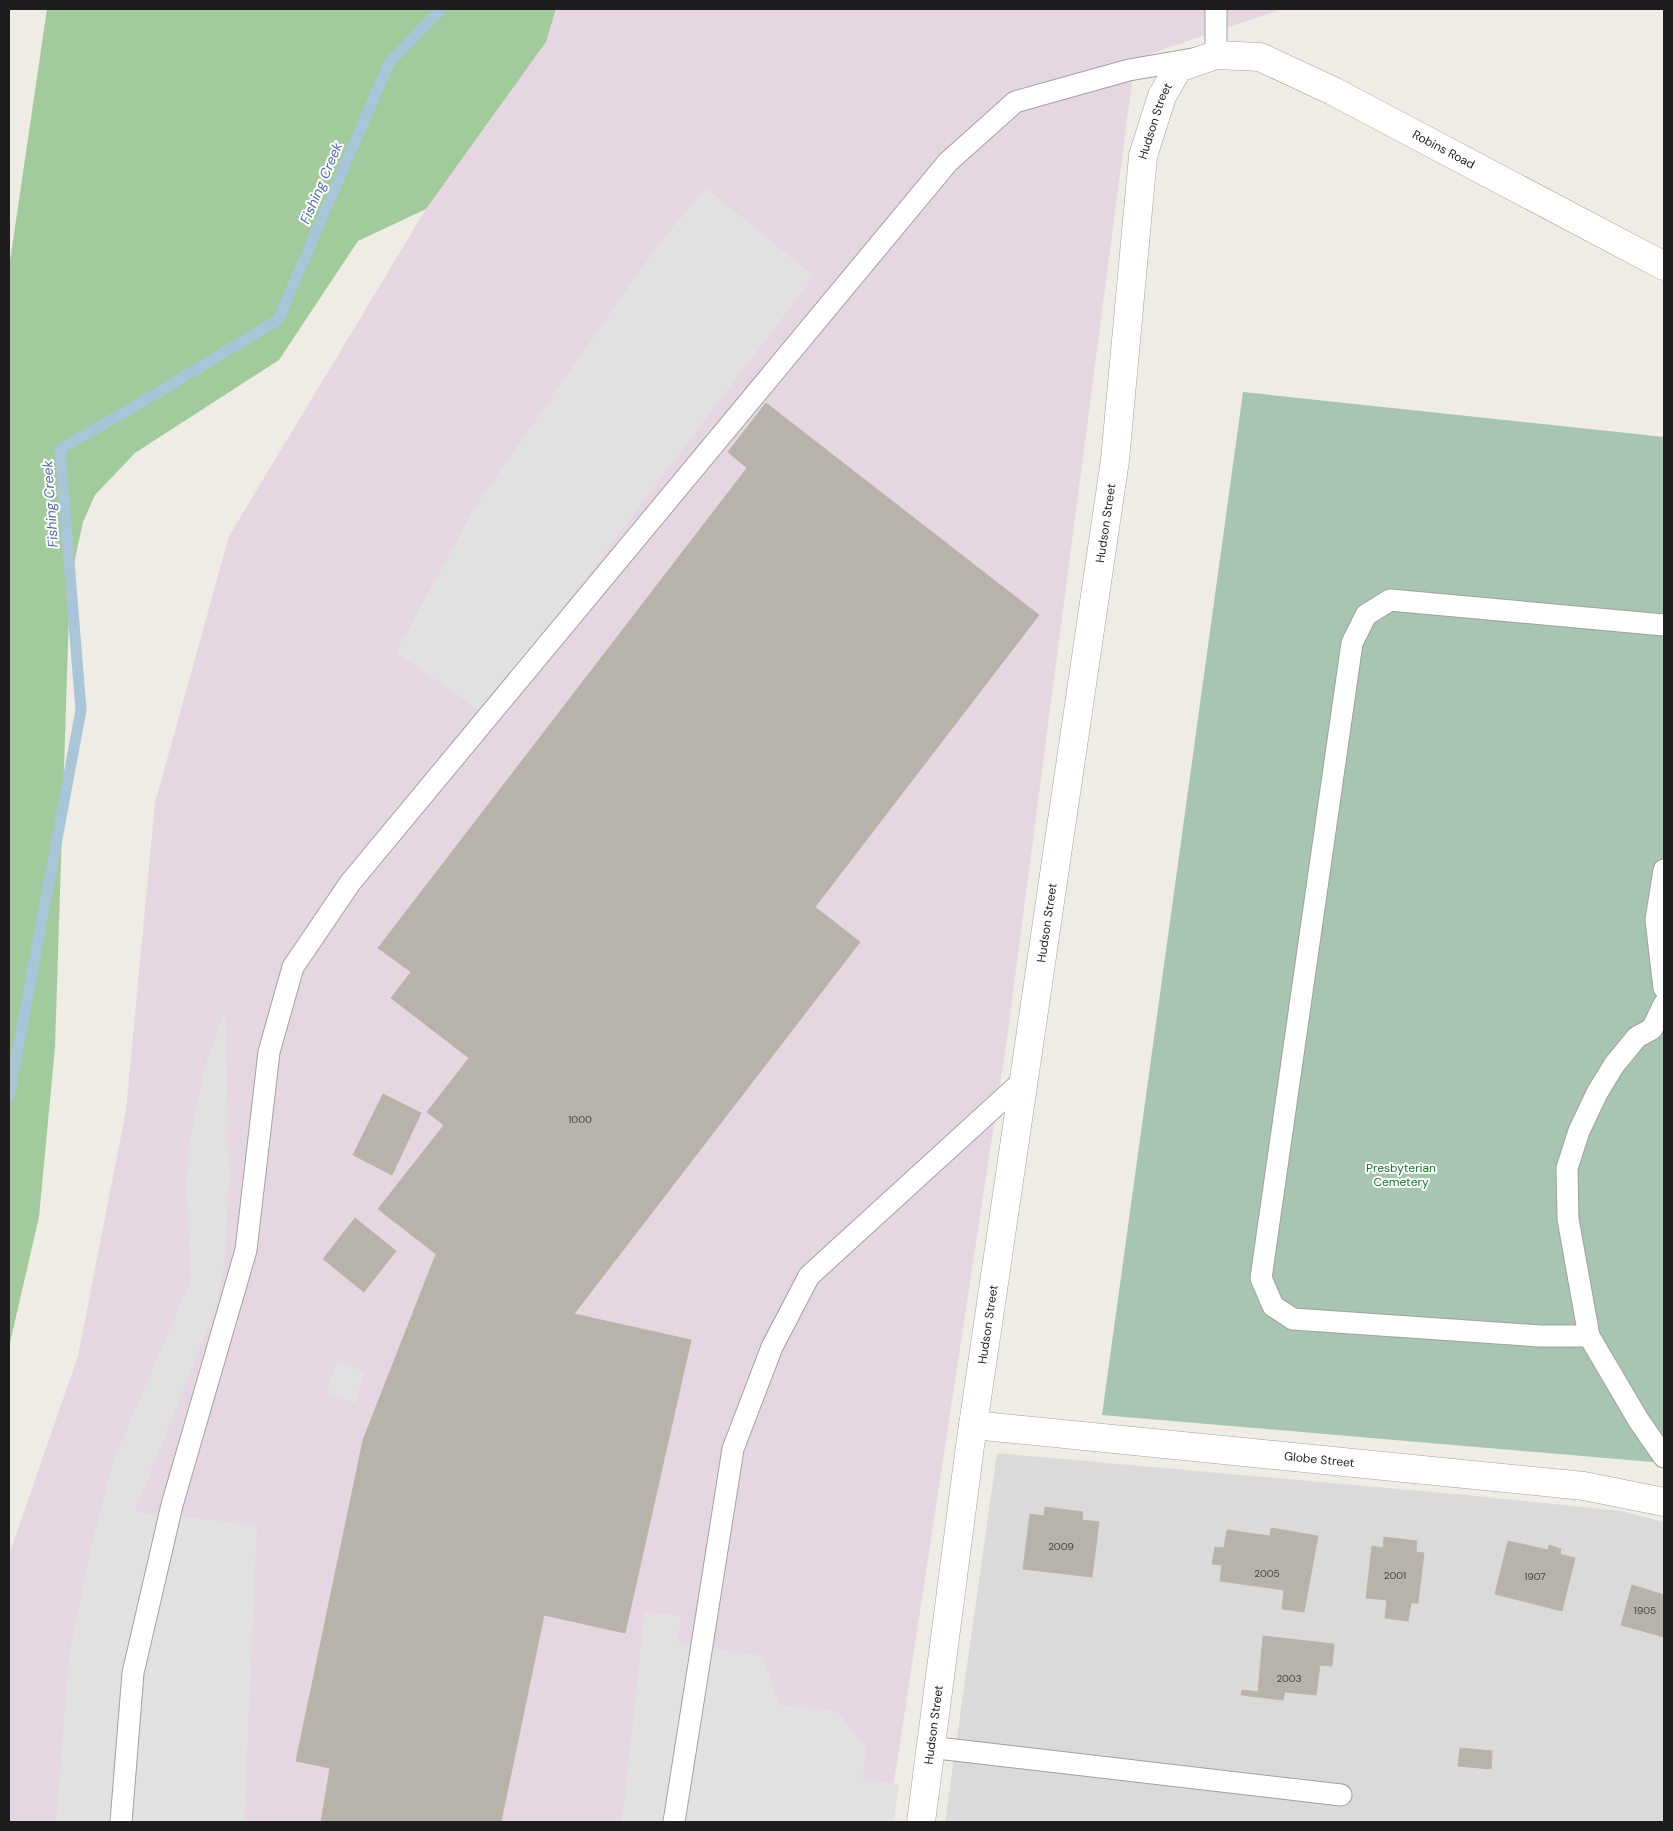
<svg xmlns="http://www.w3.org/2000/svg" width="1673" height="1831" font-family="'DM Sans',sans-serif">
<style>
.residential{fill:#dbdada}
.industrial{fill:#e6d6e1}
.forest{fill:#a3ca9c}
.cemetery{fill:#a7c5b0}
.parking{fill:#e1e1e1}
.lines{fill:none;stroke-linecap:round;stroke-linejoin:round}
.stream{stroke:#a8c6d8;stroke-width:11}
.building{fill:#b7b2aa;stroke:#beb5a8}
.service-casing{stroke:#a1a1a1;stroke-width:23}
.minor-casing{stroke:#a1a1a1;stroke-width:29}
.service{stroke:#fff;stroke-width:21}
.minor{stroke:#fff;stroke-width:28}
.labels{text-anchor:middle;stroke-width:4;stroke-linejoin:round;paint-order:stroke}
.number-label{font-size:10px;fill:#444240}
.street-label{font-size:12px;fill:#1d1d1d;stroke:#fff}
.park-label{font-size:12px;fill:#14732a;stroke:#fff}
.water-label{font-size:14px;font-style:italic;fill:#526fa5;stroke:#fff}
</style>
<rect width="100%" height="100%" fill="#eeece4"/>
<path class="residential" d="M997,1453L1465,1495L1621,1511L1664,1522V1822H945Z"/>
<path class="industrial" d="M556,9H1282L1135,59L1007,1039L888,1822H9V1555L78,1356L126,1110L155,803L229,536L426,209L546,42Z"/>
<path class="forest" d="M47,9H556L546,42L426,209L358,241L279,360L135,453L95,495L83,522L70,582L55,1047L39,1217L9,1347V268Z"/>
<path class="cemetery" d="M1243,392L1664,437V1463L1102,1415Z"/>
<g class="parking">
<path d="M706,188L814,276L483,713L396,652L475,507L657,246Z"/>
<path d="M225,1010L229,1176L224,1268L216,1307L135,1512L257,1525L244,1822H56L70,1650L89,1556L113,1461L191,1280L187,1195L188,1149L204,1069Z"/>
<path d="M337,1361L365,1372L355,1403L326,1393Z"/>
<path d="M645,1612L681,1616L678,1643L763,1656L779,1705L837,1711L866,1748L863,1779L899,1784L894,1822H622Z"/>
</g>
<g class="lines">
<path class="stream" d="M9,1097L81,710L60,449L134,407L278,320L389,63L441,9"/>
</g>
<g class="building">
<path d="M766,403L1039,615L815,907L860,942L574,1314L691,1340L625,1633L544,1615L501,1822H321L330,1768L296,1761L363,1440L436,1254L378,1209L444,1125L427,1112L469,1058L391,998L411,972L378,948L747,468L728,452Z"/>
<path d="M383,1094L421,1113L392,1175L353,1155Z"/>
<path d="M355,1218L396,1251L364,1292L323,1259Z"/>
<path d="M1045,1507L1083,1512L1082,1520L1099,1522L1092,1577L1023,1569L1030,1514L1044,1516Z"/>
<path d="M1271,1528L1318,1536L1304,1612L1282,1609L1284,1590L1220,1581L1222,1565L1212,1564L1215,1547L1224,1548L1227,1530L1270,1536Z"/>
<path d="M1384,1537L1417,1541L1416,1552L1424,1553L1418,1603H1411L1408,1621L1385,1618L1387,1600L1366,1598L1372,1546L1383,1548Z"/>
<path d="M1508,1541L1548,1550L1549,1545L1561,1549L1560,1554L1575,1558L1562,1611L1495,1594Z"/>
<path d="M1632,1585L1664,1595V1637L1621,1625Z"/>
<path d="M1263,1636L1334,1644L1332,1666L1320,1665L1316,1695L1285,1692L1283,1700L1241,1695L1242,1690L1258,1692Z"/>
<path d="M1460,1748L1492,1751L1491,1769L1458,1766Z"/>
</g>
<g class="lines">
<defs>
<g id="service">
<path d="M1664,870L1656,920L1664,988"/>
<path d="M1664,1004L1652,1029L1637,1037L1614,1065L1597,1093L1579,1131L1567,1168L1568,1219L1589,1336L1639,1421L1664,1457"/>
<path d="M1589,1336H1540L1293,1319L1273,1306L1261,1278L1352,643L1366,615L1390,600L1664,625"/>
<path d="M929,1747L1341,1795"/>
<path d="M121,1822L133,1673L172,1505L246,1250L269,1052L293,967L350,883L948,162L1015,102L1129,70L1216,55V9"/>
<path d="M674,1822L733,1449L772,1347L809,1276L1026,1078"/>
</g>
<g id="minor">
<path id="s1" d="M973,1425L1584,1486L1664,1502"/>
<path id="s2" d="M921,1822L970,1446L1115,460L1143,156L1162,96L1178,68L1216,55L1260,57L1333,91L1664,266"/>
</g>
</defs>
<use href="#service" class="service-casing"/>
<use href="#minor" class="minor-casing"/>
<use href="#service" class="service"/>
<use href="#minor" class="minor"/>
</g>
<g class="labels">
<g class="number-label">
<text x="580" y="1123">1000</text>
<text x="1061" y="1550">2009</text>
<text x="1267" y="1577">2005</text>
<text x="1395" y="1579">2001</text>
<text x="1535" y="1580">1907</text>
<text x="1645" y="1614">1905</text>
<text x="1289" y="1682">2003</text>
</g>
<g class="street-label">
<text dy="4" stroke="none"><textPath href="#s2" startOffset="1718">Hudson Street</textPath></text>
<text dy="4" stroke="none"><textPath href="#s2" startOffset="2066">Robins Road</textPath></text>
<text dy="4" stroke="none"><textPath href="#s2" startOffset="1312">Hudson Street</textPath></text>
<text dy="4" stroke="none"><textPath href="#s2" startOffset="908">Hudson Street</textPath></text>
<text dy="4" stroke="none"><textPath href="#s2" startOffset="502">Hudson Street</textPath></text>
<text dy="4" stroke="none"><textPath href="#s1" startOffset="348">Globe Street</textPath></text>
<text dy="4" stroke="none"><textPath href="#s2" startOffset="98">Hudson Street</textPath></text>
</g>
<g class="park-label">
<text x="1401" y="1172">Presbyterian<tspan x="1401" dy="14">Cemetery</tspan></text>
</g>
<g class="water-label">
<text transform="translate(321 183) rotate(-67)" y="5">Fishing Creek</text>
<text transform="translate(50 504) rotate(-94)" y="5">Fishing Creek</text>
</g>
</g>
<rect width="1673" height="1831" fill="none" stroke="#1d1d1d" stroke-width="20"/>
</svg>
